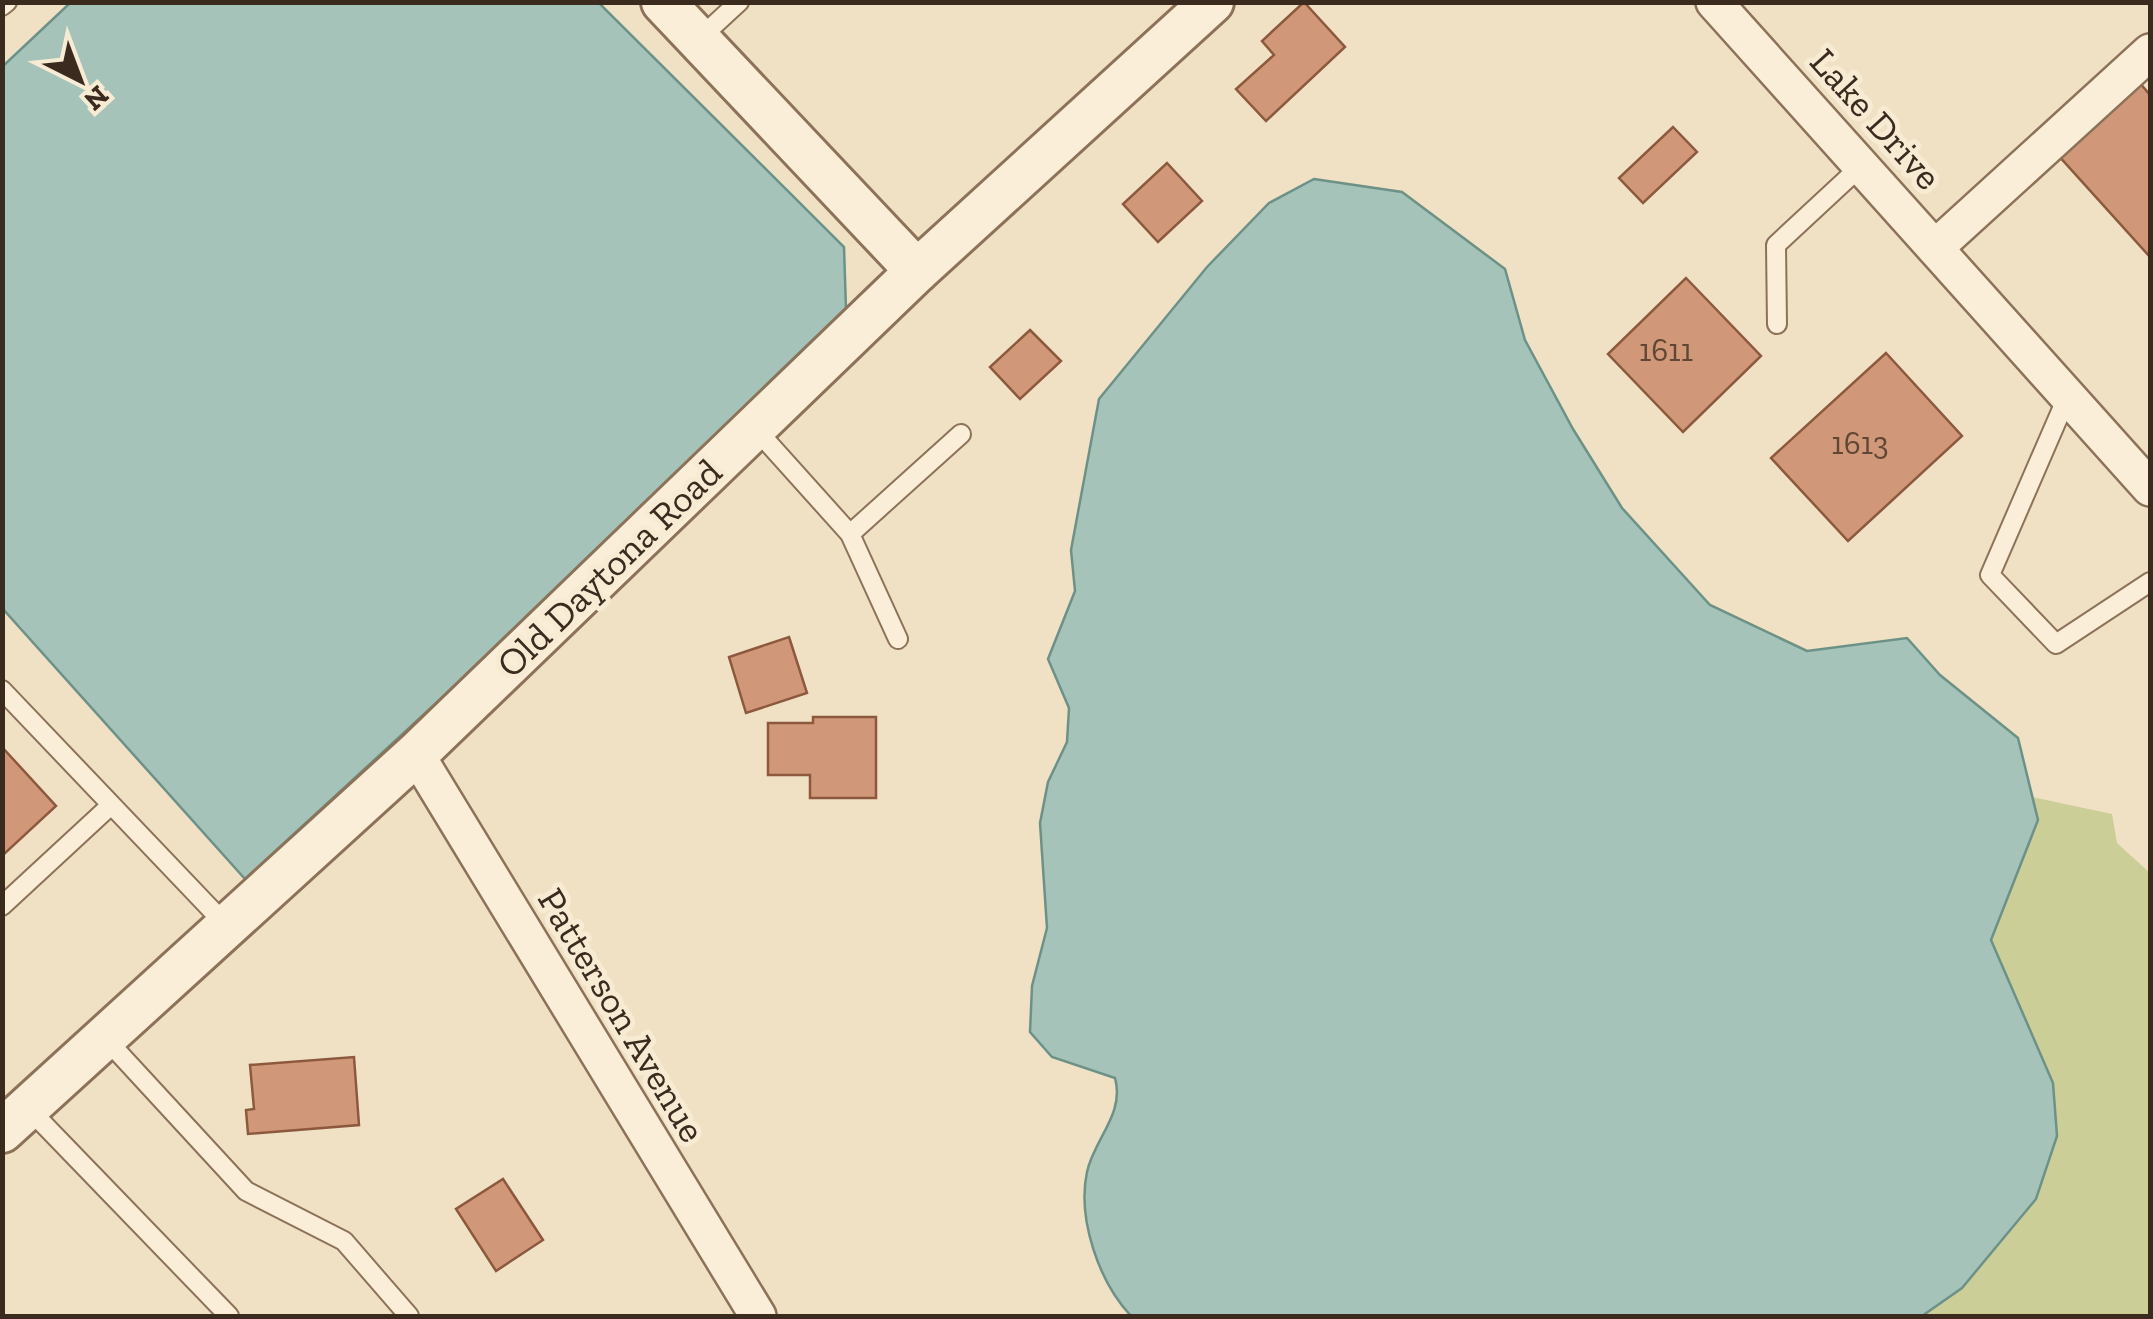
<svg xmlns="http://www.w3.org/2000/svg" width="2153" height="1319" font-family="'Zilla Slab',serif">
<style>
.green{fill:#cbcf97}
.water{fill:#a6c3b9;stroke:#6c9287;stroke-width:2.5}
.building{fill:#d09878;stroke:#8c593e;stroke-width:2.5}
.lines{fill:none;stroke-linecap:round;stroke-linejoin:round}
.service-casing{stroke:#8c7259;stroke-width:22}
.minor-casing{stroke:#8c7259;stroke-width:40}
.tertiary-casing{stroke:#8c7259;stroke-width:48}
.service{stroke:#faeed8;stroke-width:18}
.minor{stroke:#faeed8;stroke-width:35}
.tertiary{stroke:#faeed8;stroke-width:42}
.labels{text-anchor:middle;stroke-width:10;stroke-linejoin:round;paint-order:stroke}
.number-label{font-size:32px;fill:#604634}
.street-label{font-size:38px;fill:#3b2b1e;stroke:#f7ebd4}
</style>
<rect width="100%" height="100%" fill="#f0e1c4"/>
<path class="green" d="M2032,797L2112,814L2117,843L2150,873V1316H1922L1962,1288L2036,1199L2057,1136L2053,1083L1991,940L2038,820Z"/>
<g class="water">
<path d="M70,3H599L844,247L846,309L446,694L245,879L3,609V66Z"/>
<path d="M1314,179L1402,192L1505,269L1525,340L1573,429L1622,508L1710,605L1807,651L1907,638L1940,675L2018,738L2038,820L1991,940L2053,1083L2057,1136L2036,1199L1962,1288L1922,1316H1131C1099,1282 1077,1219 1087,1172C1094,1139 1125,1114 1115,1078L1052,1057L1030,1032L1032,986L1047,928L1040,823L1048,782L1067,742L1069,708L1048,659L1075,591L1071,550L1099,399L1207,267L1269,203Z"/>
</g>
<g class="building">
<path d="M1304,2L1345,47L1266,121L1236,89L1274,55L1262,41Z"/>
<path d="M2139,82L2150,95V257L2058,155Z"/>
<path d="M1673,127L1697,152L1643,203L1619,178Z"/>
<path d="M1167,163L1202,201L1158,242L1123,204Z"/>
<path d="M1686,278L1761,356L1683,432L1608,354Z"/>
<path d="M1030,330L1061,361L1020,399L990,367Z"/>
<path d="M1886,353L1962,436L1848,541L1771,458Z"/>
<path d="M789,637L807,693L746,713L729,657Z"/>
<path d="M813,717H876V798H810V775H768V723H813Z"/>
<path d="M2,747L56,806L2,856Z"/>
<path d="M354,1057L359,1125L248,1134L246,1110L254,1109L250,1065Z"/>
<path d="M503,1179L543,1240L496,1271L456,1209Z"/>
</g>
<g class="lines">
<defs>
<g id="service">
<path d="M2,6L7,2"/>
<path d="M699,39L739,2"/>
<path d="M1777,324L1776,245L1861,166"/>
<path d="M2068,395L1990,575L2056,644L2150,582"/>
<path d="M754,427L850,534L898,639"/>
<path d="M850,534L961,434"/>
<path d="M2,690L227,926"/>
<path d="M2,906L110,806"/>
<path d="M105,1038L246,1191L344,1241L409,1316"/>
<path d="M28,1108L229,1316"/>
</g>
<g id="minor">
<path d="M1714,2L2150,488"/>
<path d="M1935,248L2150,52"/>
<path d="M416,754L758,1316"/>
</g>
<g id="tertiary">
<path d="M663,2L917,271"/>
<path d="M2,1131L416,754L917,271L1212,2"/>
</g>
</defs>
<use href="#service" class="service-casing"/>
<use href="#minor" class="minor-casing"/>
<use href="#tertiary" class="tertiary-casing"/>
<use href="#service" class="service"/>
<use href="#minor" class="minor"/>
<use href="#tertiary" class="tertiary"/>
</g>
<g class="labels">
<g class="number-label">
<text x="1666" y="361">1611</text>
<text x="1860" y="454">1613</text>
</g>
<g class="street-label">
<text transform="translate(1876 119) rotate(48)" y="13">Lake Drive</text>
<text transform="translate(609 568) rotate(-44)" y="13">Old Daytona Road</text>
<text transform="translate(622 1015) rotate(59)" y="13">Patterson Avenue</text>
</g>
</g>
<rect width="2153" height="1319" fill="none" stroke="#3b2b1e" stroke-width="10"/>
<g transform="translate(80 80) rotate(138)" stroke="#f7ebd4" stroke-width="8" paint-order="stroke">
<path d="M0-8L18 38L0 25L-18 38Z" fill="#3b2b1e"/>
<text y="-15" font-size="28" font-weight="bold" text-anchor="middle" fill="#3b2b1e">N</text>
</g>
</svg>
